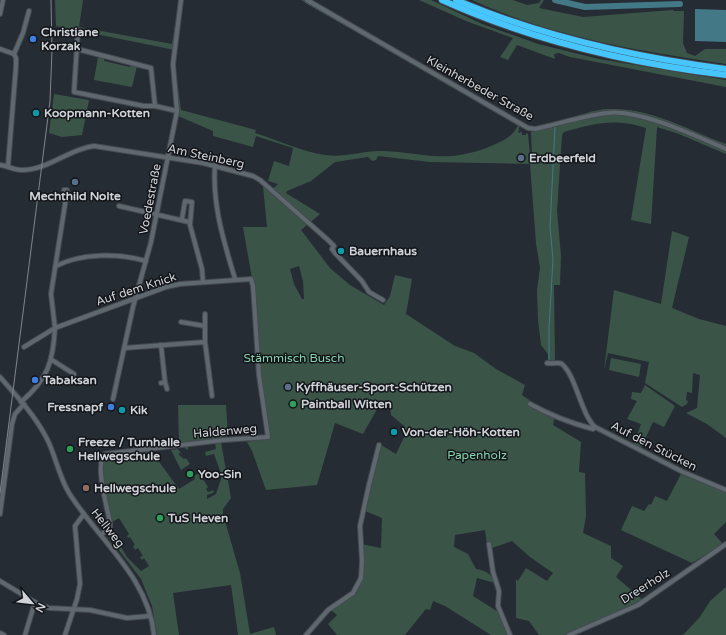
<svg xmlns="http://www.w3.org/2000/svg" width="726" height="635" font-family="'Varela Round',sans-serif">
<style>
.green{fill:#3a5548;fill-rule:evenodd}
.water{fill:#437887}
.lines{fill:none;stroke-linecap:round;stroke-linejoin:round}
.stream{stroke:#437887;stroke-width:1}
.river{stroke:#437887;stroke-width:6}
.minor-casing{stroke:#454a50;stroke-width:6}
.highway-casing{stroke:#454a50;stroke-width:8}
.minor{stroke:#5f676f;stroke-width:4}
.highway{stroke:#47c5fd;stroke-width:6}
.tram{stroke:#80858b;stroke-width:1}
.shop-dot{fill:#3f7fe0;stroke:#121418;stroke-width:1.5}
.culture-dot{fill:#0f9aa8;stroke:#121418;stroke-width:1.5}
.service-dot{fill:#5c6f8a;stroke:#121418;stroke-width:1.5}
.leisure-dot{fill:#2e9e5b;stroke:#121418;stroke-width:1.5}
.education-dot{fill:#8d6e63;stroke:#121418;stroke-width:1.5}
.labels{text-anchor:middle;stroke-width:3;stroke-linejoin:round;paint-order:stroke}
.poi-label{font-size:12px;font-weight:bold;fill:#cfd3d8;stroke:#121418;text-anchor:start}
.street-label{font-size:12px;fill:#cfd3d8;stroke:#121418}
.park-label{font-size:12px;fill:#89d4b0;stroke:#121418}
</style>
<rect width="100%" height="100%" fill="#262c34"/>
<g class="green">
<path d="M55,0H83L79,27L172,44L179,0H183L176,59V74L181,110L256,130L255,133C277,140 303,152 325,155C345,158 364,150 383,151C427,153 444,164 489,147C502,141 510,139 518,126L301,0H312L521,121L518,133L522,132V135H526V133L528,134L530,155H532L531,132L560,126L562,120C577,116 593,110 608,109C650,107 688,130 726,144V154L679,134L657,127L651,224L631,220L646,128C615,118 595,123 564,132L562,135L557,211L561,256L560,285H554L555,362L548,361V354L541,345L538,320L537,290L540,268L536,243L530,164L430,162L378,156L376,160L372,161L368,157L335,162L311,181L287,191L286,193L320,214L301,230L330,268L350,285L384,305L390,296L395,275L412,279L406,314L455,346L474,353L496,369L525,385L522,395L545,411L555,415L553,425L581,442L579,472L585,473L586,516L583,533L611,546V558L623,566L616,577L643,600L565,635H539L529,621L516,618V579L518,581L526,568L547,581L553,573L530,557L512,541L492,548L487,545L485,530L455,535L454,547L468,554L476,569C484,570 493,574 495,583L477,578L473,596L500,613L509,635H491L445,606L433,601L430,610L426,609L405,635H337L328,624L337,615L331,610L327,612L353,592L356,594L361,580L359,521L377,446L378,443L396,454L406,433L404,426L391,415L389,400L381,402L363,434L335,423L317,485L266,490L252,451L247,442L269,437L258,361L253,284L243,227H267L263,186L270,192L278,184L268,181L274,161L289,166L293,148L256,136L253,147L213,136V131L178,116L179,107L175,82V50L56,26ZM299,266L303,281L304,299H302L294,284L290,269ZM365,511L382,518L381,548L361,544V517L364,518Z"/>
<path d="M419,0H431L482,24L538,44L599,59L726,80V87L570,57L559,53L554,54L555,59L517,45L508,60L500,57L513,38L466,21Z"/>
<path d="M472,0H513L527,5L539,3L541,0H544L539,8L583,17L673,10L674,11H684L683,43L687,53L695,56L705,49H726V64C639,51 552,37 472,0Z"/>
<path d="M98,57L104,58V61L130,67L131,64L137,66L132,87L94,80Z"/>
<path d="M54,94L89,100L82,135L62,137L49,133Z"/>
<path d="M672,231L689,237L672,308L699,319L726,326V438L707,424L686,413L697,408L700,375L693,373L692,393L687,392L686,400L688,401L687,404L682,407L645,383L649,362L608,353L604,370L614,290L661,304Z"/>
<path d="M611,358L641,364L639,377L609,370Z"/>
<path d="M645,385L675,406L664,427L653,422L641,448L634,444L641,424L627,419L637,401L631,399L632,392L641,393Z"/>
<path d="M178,405H226L228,438L179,443Z"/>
<path d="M221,442L231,498L223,509V514L240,573L250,634L274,627L276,635H238L231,585L173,593L179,635H157L152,606L141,579L109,537L111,530L127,557L141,571L149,566L144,558L142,560L140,557L143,556L138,548L135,550L133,546L135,545L130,537L128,538L127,536L129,534L119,518L112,522C110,511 99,465 105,458C110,452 142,451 151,451L179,489L195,479L194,476L199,473L208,487L206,489L208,492L214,490L213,493L207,495V499L216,494L222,476L214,454L206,456L205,452L216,449L215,443L188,447V450L183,447Z"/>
<path d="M178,449L183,456L179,452V455L184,459L186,458L190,464L181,470L171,450Z"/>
<path d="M681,474L726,492V522L714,534L723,544L692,563L621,530L632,506L644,511L649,504L651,505L655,496L667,501Z"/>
<path d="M726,587V635H683L700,617L710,601Z"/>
</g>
<path class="water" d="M695,9L726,10V42L695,41Z"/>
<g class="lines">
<g class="stream">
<path d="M558,0L559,1"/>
<path d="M305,2L450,85"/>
<path d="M549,359V328L553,259L550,227L555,127"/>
</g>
<path class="river" d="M555,0L585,7L680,4"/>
<defs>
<g id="minor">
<path d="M307,0L528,128L535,129C558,124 583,116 607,113C639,109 696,136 726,149"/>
<path d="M0,14L3,0"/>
<path d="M0,49L14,54"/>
<path d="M77,49L151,68L155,106H144L74,92L78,30"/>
<path d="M155,106L177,111"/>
<path d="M0,165C8,166 16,171 24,170C49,169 69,149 94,146L203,163L253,176L260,180L328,240L334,246L332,249L335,253L362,281L369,292L383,300"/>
<path d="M215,165C212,205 224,242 235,279"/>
<path d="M8,166L16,66V58L14,54L23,33L29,11"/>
<path d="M119,206L189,222"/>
<path d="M182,219L185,201L192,202L190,225L202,269L203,282"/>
<path d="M56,266C83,253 117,253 146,261"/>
<path d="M205,314V342"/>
<path d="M181,322L205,326"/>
<path d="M161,345L165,382"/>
<path d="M24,347L55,328L51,294L66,198L67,190H64"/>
<path d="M124,348L205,342L212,396"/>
<path d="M52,360L74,374L73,380"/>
<path d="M547,363C551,364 559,362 562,364C576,376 581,414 595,427L683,472L726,490"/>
<path d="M0,377C18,398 37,417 49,443C56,459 60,478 69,493C98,539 149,578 154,635"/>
<path d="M161,383L165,382L167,389"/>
<path d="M113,399L133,307L151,242L177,111L173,64L181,0"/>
<path d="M21,402C48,379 53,362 55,328L166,287L180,284L251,279L253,286L259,375L268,437L224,440L105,454C94,463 108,510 110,523V527L101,535"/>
<path d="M530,404C550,415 570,423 593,429L595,427"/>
<path d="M0,514L12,424L15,414L24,404"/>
<path d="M489,544L493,572L499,591L498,606L510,635"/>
<path d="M0,581L38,604L49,608L90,610L127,618L150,616"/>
<path d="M0,633L4,635"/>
<path d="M25,635L35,602"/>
<path d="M65,635L77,599L80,584L75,526L84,514"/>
<path d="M306,635L328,610L353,593L361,578L362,561L360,526L369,485L379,445"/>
<path d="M569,635L638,605L726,544"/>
</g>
<g id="highway">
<path d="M442,0C533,41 627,63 726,75"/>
<path d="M456,0C543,37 633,57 726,69"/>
</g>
</defs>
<use href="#minor" class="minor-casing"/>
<use href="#highway" class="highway-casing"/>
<use href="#minor" class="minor"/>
<use href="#highway" class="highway"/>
<path class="tram" d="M0,493L50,101L52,50L51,0"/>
</g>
<g class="shop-dot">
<circle cx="33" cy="39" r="4"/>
<circle cx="35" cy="380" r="4"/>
<circle cx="111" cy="407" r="4"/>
</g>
<g class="culture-dot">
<circle cx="36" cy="113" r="4"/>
<circle cx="341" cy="251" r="4"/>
<circle cx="122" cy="410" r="4"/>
<circle cx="394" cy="432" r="4"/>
</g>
<g class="service-dot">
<circle cx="521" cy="158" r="4"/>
<circle cx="75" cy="182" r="4"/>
<circle cx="288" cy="387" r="4"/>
</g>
<g class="leisure-dot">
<circle cx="293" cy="404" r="4"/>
<circle cx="70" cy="449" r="4"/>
<circle cx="190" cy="474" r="4"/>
<circle cx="160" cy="518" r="4"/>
</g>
<circle class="education-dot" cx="86" cy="488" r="4"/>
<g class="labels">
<g class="poi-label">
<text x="41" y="36">Christiane<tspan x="41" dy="14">Korzak</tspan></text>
<text x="44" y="117">Koopmann-Kotten</text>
<text x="529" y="162">Erdbeerfeld</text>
<text x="75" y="200" text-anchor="middle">Mechthild Nolte</text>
<text x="349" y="255">Bauernhaus</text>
<text x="43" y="384">Tabaksan</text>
<text x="296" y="391">Kyffhäuser-Sport-Schützen</text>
<text x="301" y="408">Paintball Witten</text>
<text x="103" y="411" text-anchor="end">Fressnapf</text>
<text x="130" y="414">Kik</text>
<text x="402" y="436">Von-der-Höh-Kotten</text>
<text x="78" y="446">Freeze / Turnhalle<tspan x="78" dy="14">Hellwegschule</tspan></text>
<text x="198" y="478">Yoo-Sin</text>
<text x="94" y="492">Hellwegschule</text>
<text x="168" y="522">TuS Heven</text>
</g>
<g class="street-label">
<text transform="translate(480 88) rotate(29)" y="4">Kleinherbeder Straße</text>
<text transform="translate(206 156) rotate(12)" y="4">Am Steinberg</text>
<text transform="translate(150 199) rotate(-79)" y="4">Voedestraße</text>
<text transform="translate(136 289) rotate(-18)" y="4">Auf dem Knick</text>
<text transform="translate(225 431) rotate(-5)" y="4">Haldenweg</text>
<text transform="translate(654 446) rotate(27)" y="4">Auf den Stücken</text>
<text transform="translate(108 528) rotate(52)" y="4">Hellweg</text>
<text transform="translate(645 586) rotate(-32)" y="4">Dreerholz</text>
</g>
<g class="park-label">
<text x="294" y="362">Stämmisch Busch</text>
<text x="477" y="459">Papenholz</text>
</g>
</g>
<g transform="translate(32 603) rotate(118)" stroke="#121418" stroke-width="3" paint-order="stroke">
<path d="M0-3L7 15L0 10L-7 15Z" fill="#cfd3d8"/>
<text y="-6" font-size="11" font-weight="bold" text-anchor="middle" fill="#cfd3d8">N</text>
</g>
</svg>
